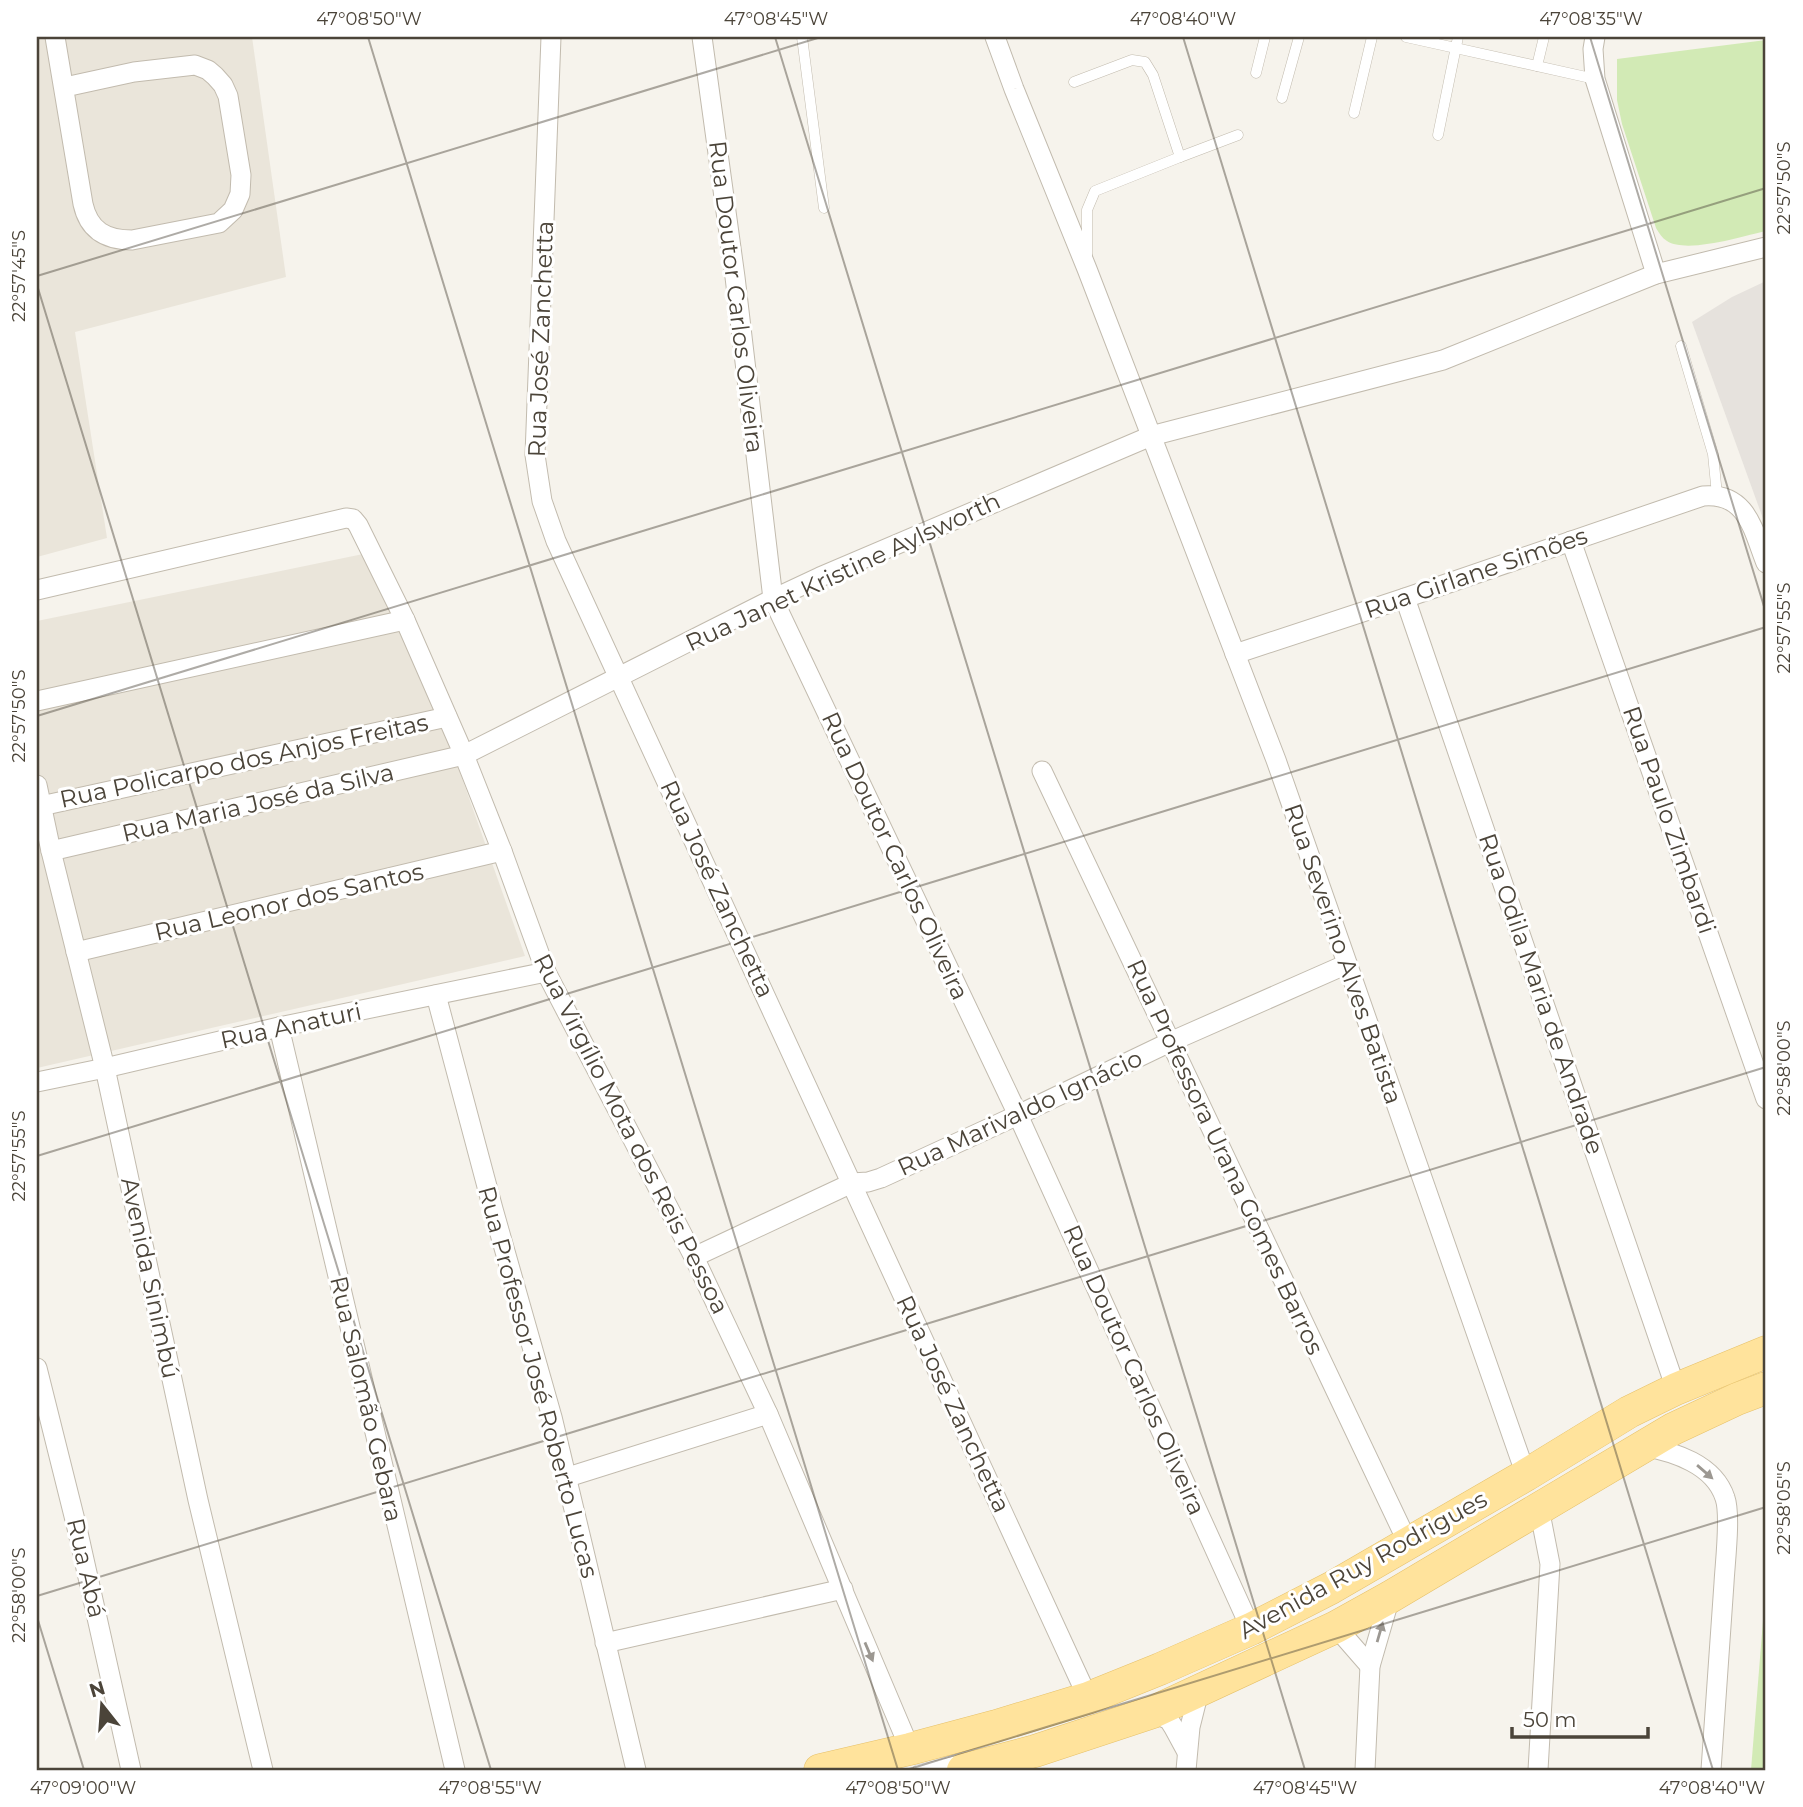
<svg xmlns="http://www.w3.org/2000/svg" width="1803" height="1807" font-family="Montserrat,sans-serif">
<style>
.residential{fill:#eae5da}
.industrial{fill:#e6e2dd}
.green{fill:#d2eab5}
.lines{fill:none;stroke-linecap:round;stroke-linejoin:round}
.service-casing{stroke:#c2bbae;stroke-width:11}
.minor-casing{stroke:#c2bbae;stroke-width:21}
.primary-casing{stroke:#e6c16a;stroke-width:33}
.service{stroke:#fff;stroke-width:10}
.minor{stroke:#fff;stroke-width:19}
.primary{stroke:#ffe39c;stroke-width:32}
.oneway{fill:#9c9892}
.ticks{fill:none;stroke:#4b4439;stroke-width:2;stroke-opacity:0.45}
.labels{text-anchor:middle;stroke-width:6;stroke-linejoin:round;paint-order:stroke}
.street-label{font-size:24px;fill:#4b4439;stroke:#fff}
.neatline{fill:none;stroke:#4b4439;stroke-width:2.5}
.ticks-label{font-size:18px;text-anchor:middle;fill:#4b4439}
</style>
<rect width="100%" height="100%" fill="#f6f3ec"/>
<g class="residential">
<path d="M37,37H252L286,277L75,332L107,538L37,557Z"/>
<path d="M368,553L423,668L525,956L37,1068V621Z"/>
</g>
<path class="industrial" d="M1766,281V527L1692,322L1732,297Z"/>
<g class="green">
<path d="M1766,40V231C1743,236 1687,254 1667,241C1662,238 1659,233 1656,228L1622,124L1617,100V59Z"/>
<path d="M1766,1583V1770H1751Z"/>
</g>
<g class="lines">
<defs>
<g id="service">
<path d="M802,37L824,208"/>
<path d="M1406,37L1595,79"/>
<path d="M1537,66L1544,37"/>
<path d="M1256,73L1265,37"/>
<path d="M1074,82L1132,60L1145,62L1153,75L1180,157L1095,191L1087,210V255"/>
<path d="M1282,98L1299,37"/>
<path d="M1354,113L1372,37"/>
<path d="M1438,135L1458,37"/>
<path d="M1180,157L1238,135"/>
<path d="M1681,346L1713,454L1717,495"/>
<path d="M918,1770L962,1760"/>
</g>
<g id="minor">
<path d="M55,37L83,204C89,231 106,240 132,240L219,223L233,210L240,194L241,175L228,96L223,85L215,76L208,70L195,65L134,72L65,87"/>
<path d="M551,37L535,455L542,501L556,541L1088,1698"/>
<path d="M702,37L735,277L773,599L1018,1115L1251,1629"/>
<path d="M995,37L1014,89L1087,269L1276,760L1526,1475"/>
<path d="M1595,37L1593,49L1595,79L1656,274"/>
<path d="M1571,541L1766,1099"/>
<path d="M37,590L346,518L353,519L358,525L405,620L464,755L502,851L546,972L694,1257L768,1414L910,1749"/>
<path d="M1405,598L1676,1389"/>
<path d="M1235,654L1405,598L1703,496C1747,492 1753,530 1766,563"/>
<path d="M37,701L405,620"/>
<path d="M1042,771L1408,1543"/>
<path d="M37,785L51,851L105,1068L198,1500L263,1770"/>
<path d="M41,806L447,717"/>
<path d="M51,851L464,755L773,599L820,577L1151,436L1443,360L1656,274L1766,247"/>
<path d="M76,952L502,851"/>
<path d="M436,995L493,1209L552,1417L636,1770"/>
<path d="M279,1027L455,1770"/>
<path d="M37,1082L105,1068L279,1027L546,972"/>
<path d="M694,1257L852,1183L868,1182L881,1178L1018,1115L1170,1042L1347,964"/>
<path d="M37,1368L77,1528L131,1770"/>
<path d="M1643,1446C1674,1452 1714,1464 1725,1498C1731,1515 1725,1563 1724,1583C1720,1646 1715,1708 1711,1770"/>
<path d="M568,1477L768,1414"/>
<path d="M1336,1627L1370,1666"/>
<path d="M605,1643L843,1589"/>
<path d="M1153,1712L1169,1720L1174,1728L1187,1752"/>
<path d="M1186,1770L1190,1727L1199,1691"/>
<path d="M1365,1770L1370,1666L1390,1597"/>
<path d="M1538,1770L1550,1564L1539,1508"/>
</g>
<g id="primary">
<path d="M820,1770L910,1749L996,1726L1088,1698L1160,1669L1251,1629L1331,1588L1526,1475L1629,1412L1676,1389L1766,1352"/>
<path d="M963,1770L1035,1751L1153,1712L1336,1627L1390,1597L1673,1429L1737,1399L1766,1388"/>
</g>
</defs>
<use href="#service" class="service-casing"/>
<use href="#minor" class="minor-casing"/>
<use href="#primary" class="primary-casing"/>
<use href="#service" class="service"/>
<use href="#minor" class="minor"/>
<use href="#primary" class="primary"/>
</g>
<defs><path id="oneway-solid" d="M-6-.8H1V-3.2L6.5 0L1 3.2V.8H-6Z" transform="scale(1.75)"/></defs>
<g class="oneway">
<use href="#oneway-solid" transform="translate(1705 1472) rotate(41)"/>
<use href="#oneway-solid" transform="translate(1380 1632) rotate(-74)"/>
<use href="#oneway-solid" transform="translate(869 1652) rotate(67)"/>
</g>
<path class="ticks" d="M368,37L898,1770M775,37L1305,1770M1183,37L1713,1770M1590,37L1766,613M37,276L821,37M37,285L491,1770M37,716L1766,188M37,1156L1766,627M37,1596L1766,1067M37,1617L84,1770M906,1770L1766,1507"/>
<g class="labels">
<g class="street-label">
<text transform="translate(736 297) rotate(83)" y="8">Rua Doutor Carlos Oliveira</text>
<text transform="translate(541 339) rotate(-88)" y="8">Rua José Zanchetta</text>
<text transform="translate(843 572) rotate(-25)" y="8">Rua Janet Kristine Aylsworth</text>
<text transform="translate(1476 573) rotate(-19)" y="8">Rua Girlane Simões</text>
<text transform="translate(244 761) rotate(-12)" y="8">Rua Policarpo dos Anjos Freitas</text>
<text transform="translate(258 803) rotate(-13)" y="8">Rua Maria José da Silva</text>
<text transform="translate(1669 820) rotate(71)" y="8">Rua Paulo Zimbardi</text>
<text transform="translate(895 856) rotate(65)" y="8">Rua Doutor Carlos Oliveira</text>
<text transform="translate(717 889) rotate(65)" y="8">Rua José Zanchetta</text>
<text transform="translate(289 902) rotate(-13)" y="8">Rua Leonor dos Santos</text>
<text transform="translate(1343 954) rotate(71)" y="8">Rua Severino Alves Batista</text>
<text transform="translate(1541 994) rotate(71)" y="8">Rua Odila Maria de Andrade</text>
<text transform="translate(291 1026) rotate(-12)" y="8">Rua Anaturi</text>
<text transform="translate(1020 1113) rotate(-25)" y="8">Rua Marivaldo Ignácio</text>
<text transform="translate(631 1134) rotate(63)" y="8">Rua Virgílio Mota dos Reis Pessoa</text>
<text transform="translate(1225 1157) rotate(65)" y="8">Rua Professora Urana Gomes Barros</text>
<text transform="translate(150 1278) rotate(78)" y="8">Avenida Sinimbú</text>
<text transform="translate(1134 1370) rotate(66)" y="8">Rua Doutor Carlos Oliveira</text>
<text transform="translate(538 1382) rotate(75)" y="8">Rua Professor José Roberto Lucas</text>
<text transform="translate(366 1399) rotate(77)" y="8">Rua Salomão Gebara</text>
<text transform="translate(953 1404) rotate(65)" y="8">Rua José Zanchetta</text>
<text transform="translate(1363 1565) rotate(-29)" y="8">Avenida Ruy Rodrigues</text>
<text transform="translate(86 1568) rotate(77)" y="8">Rua Abá</text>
</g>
</g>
<rect width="1803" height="1807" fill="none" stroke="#ffffff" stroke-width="77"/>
<g transform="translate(102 1705) rotate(343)" stroke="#ffffff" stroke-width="5" paint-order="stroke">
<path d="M0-5L12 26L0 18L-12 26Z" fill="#4b4439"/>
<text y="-10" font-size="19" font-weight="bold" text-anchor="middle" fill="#4b4439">N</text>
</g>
<path d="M1512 1727v10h136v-10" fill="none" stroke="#4b4439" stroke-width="3.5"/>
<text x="1523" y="1727" font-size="21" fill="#4b4439" stroke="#ffffff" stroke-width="5" paint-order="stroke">50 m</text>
<rect x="38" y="38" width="1726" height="1731" class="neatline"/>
<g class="ticks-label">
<text x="369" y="25">47°08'50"W</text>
<text x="776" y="25">47°08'45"W</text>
<text x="1183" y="25">47°08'40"W</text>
<text x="1591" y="25">47°08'35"W</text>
<text transform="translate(1784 188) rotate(-90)" y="6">22°57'50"S</text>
<text transform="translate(19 276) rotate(-90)" y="6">22°57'45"S</text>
<text transform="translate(1784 628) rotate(-90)" y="6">22°57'55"S</text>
<text transform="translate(19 716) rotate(-90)" y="6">22°57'50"S</text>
<text transform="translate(1784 1068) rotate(-90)" y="6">22°58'00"S</text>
<text transform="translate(19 1156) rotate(-90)" y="6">22°57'55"S</text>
<text transform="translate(1784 1508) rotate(-90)" y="6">22°58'05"S</text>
<text transform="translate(19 1595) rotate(-90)" y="6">22°58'00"S</text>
<text x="83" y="1794">47°09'00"W</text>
<text x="490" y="1794">47°08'55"W</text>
<text x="898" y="1794">47°08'50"W</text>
<text x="1305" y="1794">47°08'45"W</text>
<text x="1712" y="1794">47°08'40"W</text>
</g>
</svg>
